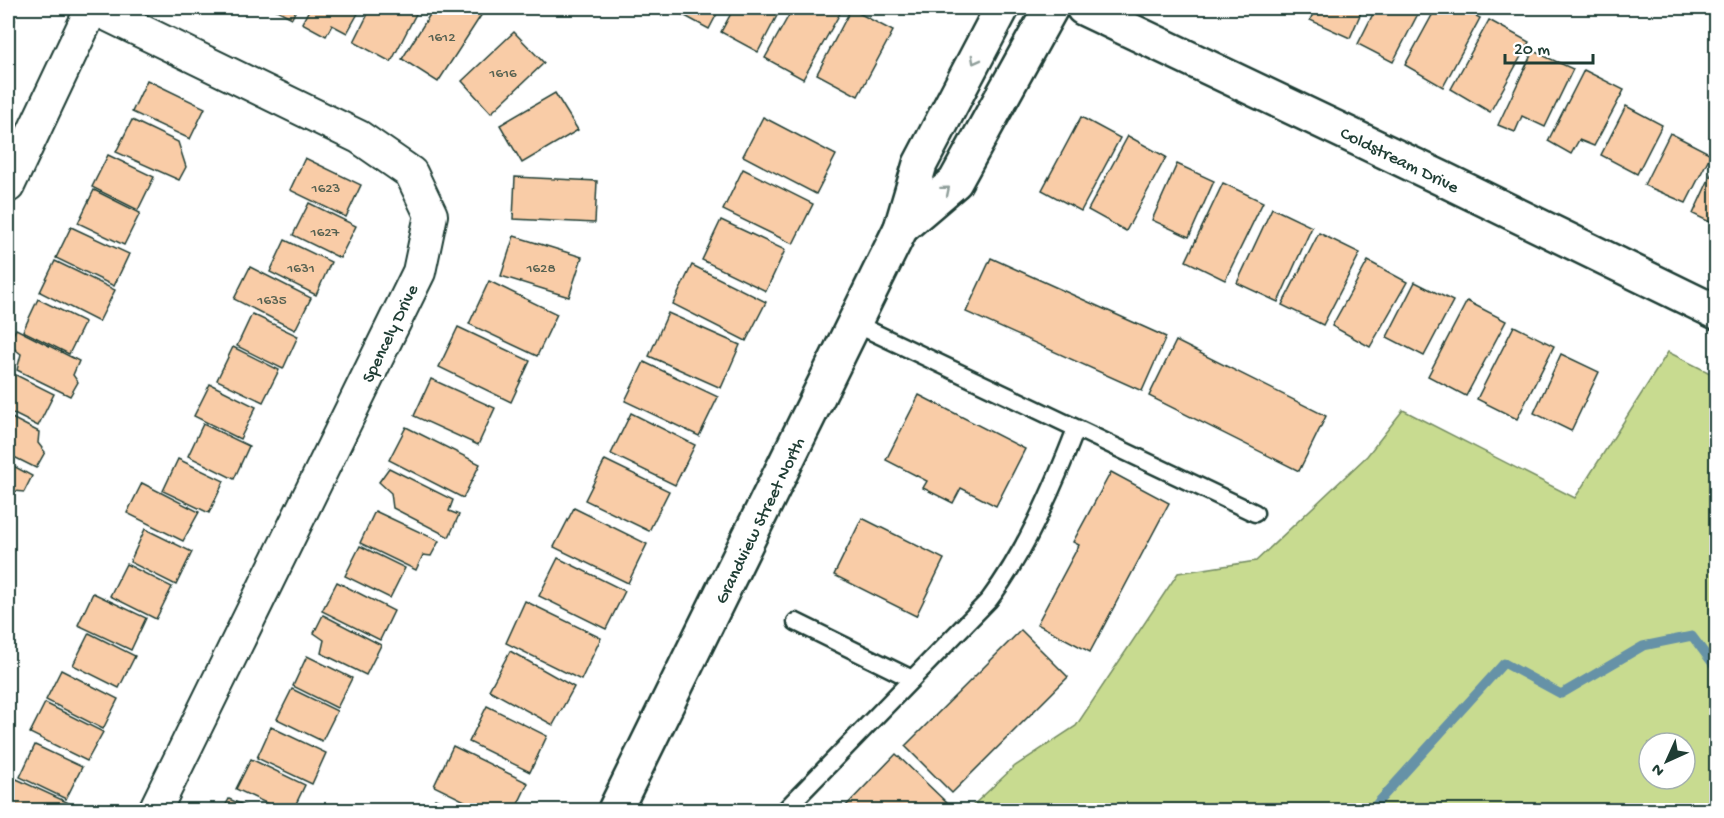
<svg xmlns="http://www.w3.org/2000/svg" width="1724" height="818" font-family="'Gochi Hand',sans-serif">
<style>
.green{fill:#c8db90;stroke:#748c62;stroke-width:1.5;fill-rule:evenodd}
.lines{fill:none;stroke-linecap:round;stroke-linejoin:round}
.stream{stroke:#6692a7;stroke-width:9}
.building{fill:#f9cca7;stroke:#1f3d34;stroke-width:1.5}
.service-casing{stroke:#1f3d34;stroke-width:21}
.minor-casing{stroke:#1f3d34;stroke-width:36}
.tertiary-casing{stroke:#1f3d34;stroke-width:38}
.service{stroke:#fff;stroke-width:16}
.minor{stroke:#fff;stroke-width:32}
.tertiary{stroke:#fff;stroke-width:33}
.oneway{stroke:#8f9e9a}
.labels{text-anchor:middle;stroke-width:6;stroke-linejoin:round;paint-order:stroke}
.number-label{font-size:15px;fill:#566151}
.street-label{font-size:18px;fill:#1f3d34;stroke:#fff}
</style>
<rect width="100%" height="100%" fill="#fff"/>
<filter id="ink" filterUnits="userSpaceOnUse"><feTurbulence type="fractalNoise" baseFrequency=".0167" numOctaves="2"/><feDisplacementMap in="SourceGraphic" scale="12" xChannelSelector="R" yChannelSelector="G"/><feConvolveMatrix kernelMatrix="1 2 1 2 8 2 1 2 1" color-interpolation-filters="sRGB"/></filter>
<g filter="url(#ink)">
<path class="green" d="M1668,352L1716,376V810H968L1015,766L1076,726L1178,573L1256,561L1367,456L1403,410L1575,498ZM1649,743H1685V779H1649Z"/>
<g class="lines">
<path class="stream" d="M1371,810L1504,663L1561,694L1643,646L1692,636L1713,664H1716"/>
</g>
<g class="building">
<path d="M273,8H297L292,18Z"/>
<path d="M310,8H361L347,33L332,25L326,36L302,23Z"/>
<path d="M371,8H419L391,62L354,42Z"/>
<path d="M434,8H471L482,14L438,82L402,59Z"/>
<path d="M673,8H720L709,29L672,9Z"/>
<path d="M734,8H781L758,52L721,32Z"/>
<path d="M793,8H843L803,79L765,58Z"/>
<path d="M1289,8H1302L1299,13Z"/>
<path d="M1316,8H1363L1350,38L1310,20Z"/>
<path d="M1376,8H1421L1393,62L1358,44Z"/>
<path d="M1436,8H1461L1480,18L1443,87L1405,65Z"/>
<path d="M851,9L893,31L858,96L817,74Z"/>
<path d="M8,16L15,20L8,35Z"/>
<path d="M1489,20L1529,42L1490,112L1451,89Z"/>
<path d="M514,32L544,63L491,113L462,81Z"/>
<path d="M1533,51L1573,69L1545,127L1522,116L1515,132L1498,125Z"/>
<path d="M1584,70L1624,90L1594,146L1579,140L1571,154L1548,141Z"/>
<path d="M147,80L205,108L190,139L132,112Z"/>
<path d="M555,93L578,130L522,163L500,125Z"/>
<path d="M1626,106L1662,125L1637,174L1601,155Z"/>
<path d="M763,117L836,155L816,194L743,156Z"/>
<path d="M1081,117L1120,138L1081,211L1042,190Z"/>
<path d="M132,120L178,142L186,167L179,180L116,152Z"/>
<path d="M1670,133L1711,154L1686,203L1644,185Z"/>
<path d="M1128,136L1166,157L1126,231L1088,210Z"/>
<path d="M108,155L154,177L138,210L92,187Z"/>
<path d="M305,158L361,185L346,217L290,190Z"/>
<path d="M1177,164L1214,181L1189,237L1152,220Z"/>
<path d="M1716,164V225L1693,214Z"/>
<path d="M743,169L813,204L793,244L723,210Z"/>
<path d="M515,177L597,181L595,223L513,219Z"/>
<path d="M1223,183L1263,202L1225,280L1186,261Z"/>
<path d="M94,190L140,213L124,245L78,223Z"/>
<path d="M309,203L356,226L340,258L293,235Z"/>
<path d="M1272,208L1312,227L1278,302L1237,283Z"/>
<path d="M721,220L785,250L766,291L702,260Z"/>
<path d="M71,227L129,254L114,286L56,258Z"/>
<path d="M1319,233L1360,253L1323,325L1282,305Z"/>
<path d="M514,236L582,257L569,297L501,276Z"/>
<path d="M285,240L331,262L316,295L270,272Z"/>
<path d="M991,258L1166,337L1142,391L966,312Z"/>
<path d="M55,261L115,290L99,322L40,292Z"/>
<path d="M1368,261L1407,282L1370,347L1332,326Z"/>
<path d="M692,265L766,302L746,341L673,304Z"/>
<path d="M250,267L311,298L295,330L234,299Z"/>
<path d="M489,281L557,314L537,356L469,324Z"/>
<path d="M1415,282L1453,301L1424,356L1387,337Z"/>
<path d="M38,299L85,322L69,354L23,331Z"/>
<path d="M1467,301L1506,321L1466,396L1428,376Z"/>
<path d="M668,313L740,345L721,388L649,356Z"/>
<path d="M252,314L298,336L283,369L237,346Z"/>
<path d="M1514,326L1554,346L1517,419L1477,399Z"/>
<path d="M458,327L530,361L511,402L439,367Z"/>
<path d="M16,329L79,361L73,375L78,382L70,396L17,370L21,354L8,344Z"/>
<path d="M1176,341L1326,416L1299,471L1149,396Z"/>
<path d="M233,347L279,370L263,402L217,380Z"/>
<path d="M1561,354L1599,372L1571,431L1534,413Z"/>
<path d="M644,362L718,397L699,436L625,401Z"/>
<path d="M8,371L54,394L38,426L8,411Z"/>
<path d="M431,379L495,408L478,445L414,416Z"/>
<path d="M210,384L256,407L240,439L194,416Z"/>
<path d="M919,395L1025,449L996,506L961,488L953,503L923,488L927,481L886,460Z"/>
<path d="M631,413L695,445L675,485L611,454Z"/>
<path d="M8,416L39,432L38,443L45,452L36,468L8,454Z"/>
<path d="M203,424L249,446L234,479L188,456Z"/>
<path d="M406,427L480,464L463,498L389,460Z"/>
<path d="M178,459L224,481L209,513L163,491Z"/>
<path d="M605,460L669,491L649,531L585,500Z"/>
<path d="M8,463L32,476L24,492L15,491L8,501Z"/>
<path d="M389,468L453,500L449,511L459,515L449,537L393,508L391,493L379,482Z"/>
<path d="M1111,472L1169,503L1090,652L1037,624L1079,545L1073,542Z"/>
<path d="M142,483L199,512L183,541L127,513Z"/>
<path d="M574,508L647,544L628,583L554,547Z"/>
<path d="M375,511L439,541L431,556L423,555L416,570L360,543Z"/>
<path d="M862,518L944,559L916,616L834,575Z"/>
<path d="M145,529L192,552L176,585L130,562Z"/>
<path d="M360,546L405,568L390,598L345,576Z"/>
<path d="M558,558L625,591L606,629L539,596Z"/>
<path d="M126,564L172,587L156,619L110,596Z"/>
<path d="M337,582L394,611L380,640L322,611Z"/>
<path d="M93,593L146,618L131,650L78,625Z"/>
<path d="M525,601L601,638L581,680L506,643Z"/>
<path d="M323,615L381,645L366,675L321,653L324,640L314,633Z"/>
<path d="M1021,630L1068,677L952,793L905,746Z"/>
<path d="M89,633L135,656L119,688L73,665Z"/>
<path d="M510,651L574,687L553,725L489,690Z"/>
<path d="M307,656L352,678L337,708L293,686Z"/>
<path d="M61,670L118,699L103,729L46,700Z"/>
<path d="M292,689L337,711L322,741L277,719Z"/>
<path d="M45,703L103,732L87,761L30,733Z"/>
<path d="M487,706L547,736L530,772L469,742Z"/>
<path d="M271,727L326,753L312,784L257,758Z"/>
<path d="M35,745L82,767L66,799L20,777Z"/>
<path d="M453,746L528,783L515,810H483L434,786Z"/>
<path d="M896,754L947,803L940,810H842Z"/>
<path d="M251,759L305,785L293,810H281L236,789Z"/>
<path d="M10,776L71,804L67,810H9L11,801L8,798V783Z"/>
<path d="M229,799L254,810H223Z"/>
<path d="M435,799L458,810H429Z"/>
</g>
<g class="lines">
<defs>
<g id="service">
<path d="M856,324L1255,513"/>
<path d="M796,622L912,679"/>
<path d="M785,810L989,600C1026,551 1054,486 1076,429"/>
</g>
<g id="minor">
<path d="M94,8L359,137L411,173L431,215L419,272L155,810"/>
<path d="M8,186L92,8"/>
</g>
<g id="tertiary">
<path d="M1083,8L1441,178L1716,312"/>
<path d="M901,228L955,182L1051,8"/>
<path d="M615,810L901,228L920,164L1002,8"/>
</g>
</defs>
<use href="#service" class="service-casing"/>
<use href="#minor" class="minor-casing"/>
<use href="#tertiary" class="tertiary-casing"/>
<use href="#service" class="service"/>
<use href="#minor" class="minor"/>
<use href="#tertiary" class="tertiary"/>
</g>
<defs><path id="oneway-chevron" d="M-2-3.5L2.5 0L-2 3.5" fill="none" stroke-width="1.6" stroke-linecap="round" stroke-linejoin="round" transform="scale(1.5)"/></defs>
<g class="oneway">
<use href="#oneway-chevron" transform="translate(975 60) rotate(118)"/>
<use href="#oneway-chevron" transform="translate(946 190) rotate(-40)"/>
</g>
</g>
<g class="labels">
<g class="number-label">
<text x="442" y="41">1612</text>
<text x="503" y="77">1616</text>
<text x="326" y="192">1623</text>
<text x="325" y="236">1627</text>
<text x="301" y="272">1631</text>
<text x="541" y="272">1628</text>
<text x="272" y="304">1635</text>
</g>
<g class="street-label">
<text transform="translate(1400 159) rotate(26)" y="6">Coldstream Drive</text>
<text transform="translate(389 333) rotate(-64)" y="6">Spencely Drive</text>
<text transform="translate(759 520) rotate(-64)" y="6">Grandview Street North</text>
</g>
</g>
<rect width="1724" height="818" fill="none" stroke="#fff" stroke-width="30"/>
<rect x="15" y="15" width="1694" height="788" fill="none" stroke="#1f3d34" stroke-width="2" filter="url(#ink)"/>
<g transform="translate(1667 761) rotate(225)"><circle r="28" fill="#ffffff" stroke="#a5b1ae" stroke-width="1.5"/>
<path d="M0-4.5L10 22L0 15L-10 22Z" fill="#1f3d34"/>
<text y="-9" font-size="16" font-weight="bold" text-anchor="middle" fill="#1f3d34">N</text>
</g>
<path d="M1505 54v9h88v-9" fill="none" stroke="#1f3d34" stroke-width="3"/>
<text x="1514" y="54" font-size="18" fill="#1f3d34" stroke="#ffffff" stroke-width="4.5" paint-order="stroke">20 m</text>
</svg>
